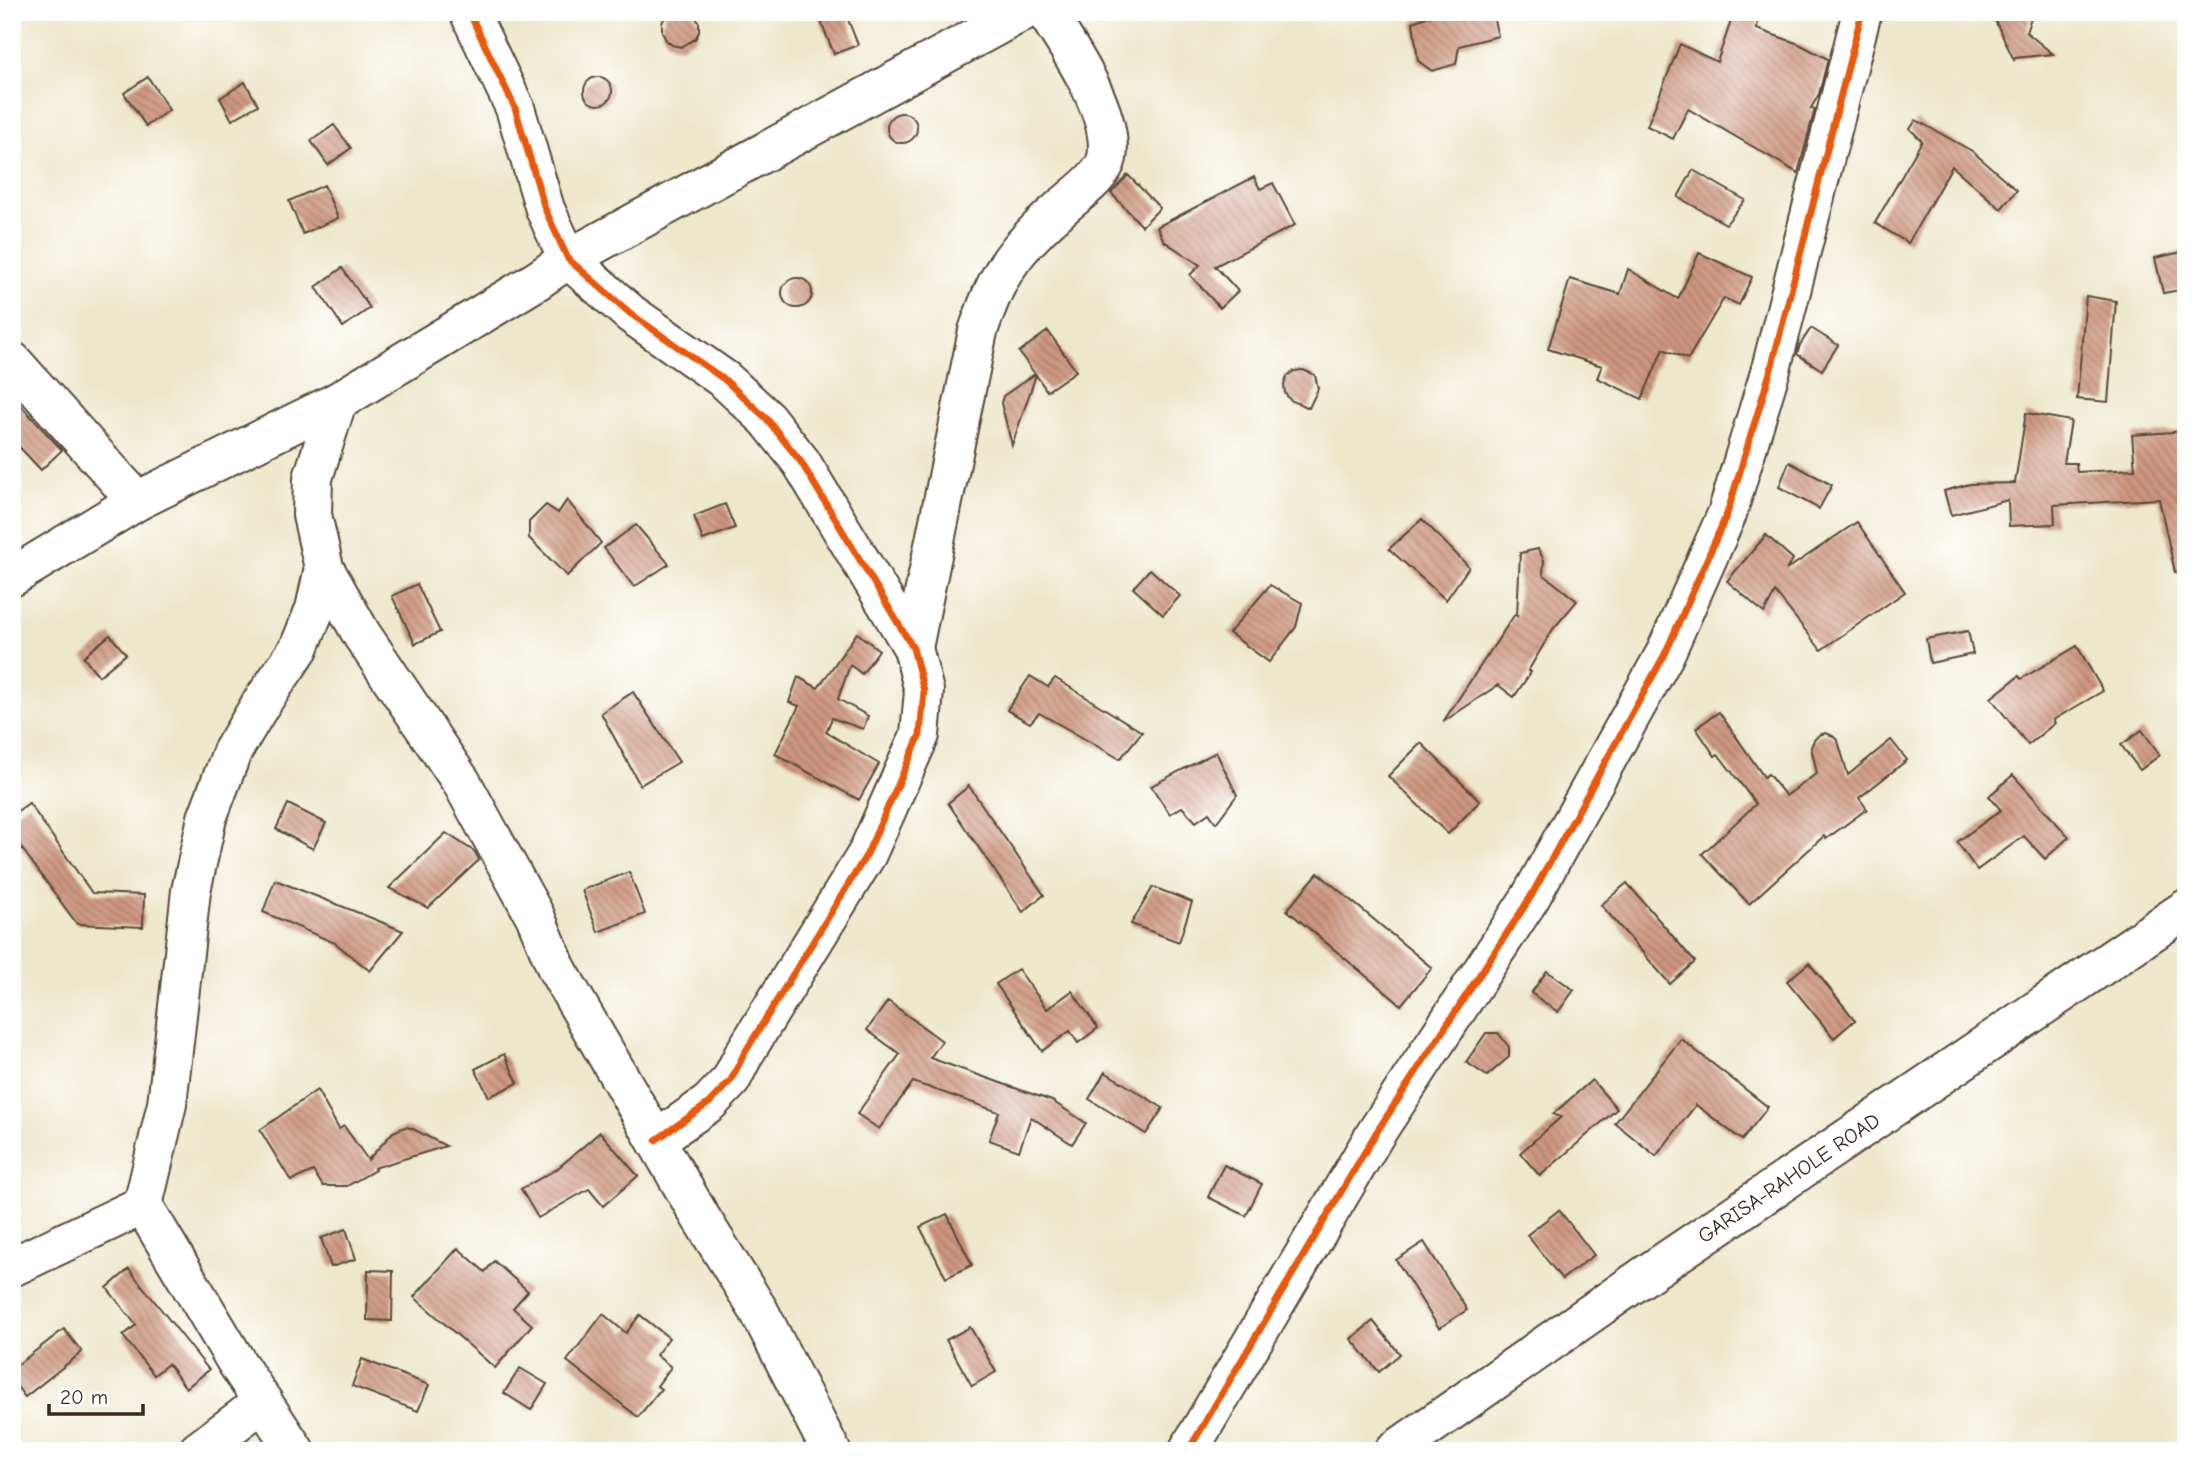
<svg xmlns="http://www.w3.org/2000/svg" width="2198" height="1463" font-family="'Comic Neue',sans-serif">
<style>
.building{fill:url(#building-back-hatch)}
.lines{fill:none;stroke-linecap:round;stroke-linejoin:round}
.street-casing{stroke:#564638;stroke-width:42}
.street{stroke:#fff;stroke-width:38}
.cycleway-casing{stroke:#fff;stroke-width:11}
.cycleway{stroke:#e8590c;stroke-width:7}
.labels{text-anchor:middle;stroke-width:5;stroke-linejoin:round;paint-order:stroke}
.street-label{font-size:21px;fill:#3b2a1e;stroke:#fff}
</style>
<defs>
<pattern id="building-back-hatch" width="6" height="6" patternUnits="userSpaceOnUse" patternTransform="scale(1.75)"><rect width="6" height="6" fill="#cd9680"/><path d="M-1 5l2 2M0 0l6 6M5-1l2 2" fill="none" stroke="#a87b68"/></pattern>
</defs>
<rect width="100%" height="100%" fill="#fff"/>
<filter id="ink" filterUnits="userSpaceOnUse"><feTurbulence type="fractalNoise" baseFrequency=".0143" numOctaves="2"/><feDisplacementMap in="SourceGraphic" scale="14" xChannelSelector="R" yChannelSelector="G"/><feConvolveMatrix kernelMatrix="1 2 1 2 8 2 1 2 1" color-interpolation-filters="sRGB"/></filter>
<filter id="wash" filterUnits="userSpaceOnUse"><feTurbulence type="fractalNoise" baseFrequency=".00686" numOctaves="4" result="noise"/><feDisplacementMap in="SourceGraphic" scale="28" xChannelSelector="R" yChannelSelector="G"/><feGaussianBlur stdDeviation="1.57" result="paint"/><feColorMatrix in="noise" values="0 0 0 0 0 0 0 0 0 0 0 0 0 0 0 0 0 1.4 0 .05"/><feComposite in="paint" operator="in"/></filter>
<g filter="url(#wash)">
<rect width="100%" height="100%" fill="#ede7cb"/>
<g id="blocks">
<g class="building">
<path d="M667,12H693L699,23V32L695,39L681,47L672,45L666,40L662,32V23Z"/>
<path d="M817,12H845L858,45L834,54Z"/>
<path d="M1439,12H1492L1498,36L1459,46L1456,64L1432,71L1418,61L1413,22Z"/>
<path d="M1734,12H1759L1757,29L1799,44L1828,59L1819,94L1811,108L1815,109L1798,173L1688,109L1673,139L1647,126L1680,44L1717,62Z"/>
<path d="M1991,12H2001L2005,15L2006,12H2033L2026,32L2053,54L2015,58L2014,60Z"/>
<circle cx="598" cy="91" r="14"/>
<path d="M148,77L169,110L146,126L124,93Z"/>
<path d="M245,82L258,105L232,120L220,98Z"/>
<circle cx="902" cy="128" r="15"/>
<path d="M1916,120L1972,151L2017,190L2001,209L1952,166L1908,243L1875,223L1922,141L1910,129Z"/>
<path d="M334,125L351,148L328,165L311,141Z"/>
<path d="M1693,170L1745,200L1726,224L1678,197Z"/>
<path d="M1128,175L1160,208L1142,226L1111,193Z"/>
<path d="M1254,177L1260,189L1273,183L1295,225L1215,266L1238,291L1220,308L1190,275L1200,265L1164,241L1157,227Z"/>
<path d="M324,185L338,218L303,234L289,201Z"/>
<path d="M2186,251V289L2163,293L2155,258Z"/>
<path d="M1699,253L1752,277L1739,305L1724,298L1688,359L1663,349L1642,399L1597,378L1602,366L1548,349L1570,279L1620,294L1628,269L1678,299Z"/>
<path d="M342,268L370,308L343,327L316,287Z"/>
<circle cx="797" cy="293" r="15"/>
<path d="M2086,296L2116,301L2108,402L2077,399Z"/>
<path d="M1811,328L1838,345L1822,370L1797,354L1800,345Z"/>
<path d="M1048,331L1076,371L1047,391L1036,375L1012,445L1001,403L1003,396L1035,374L1019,352Z"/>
<path d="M1303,370L1315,375L1318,389L1309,408L1290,400L1285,393L1284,385L1287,376L1294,371Z"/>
<path d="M12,396L62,450L41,470L12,439Z"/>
<path d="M2026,413L2071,421L2064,463H2076L2077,472L2135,469L2132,435L2186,431V570L2175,572L2159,499L2054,505L2055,524L2009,526L2008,500L1951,515L1944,491L1970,484L2015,483Z"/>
<path d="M1789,462L1832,485L1819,509L1779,487Z"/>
<path d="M567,500L601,543L567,576L529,538V522L546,505L558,513Z"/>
<path d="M725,504L735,528L703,540L694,516Z"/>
<path d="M1422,519L1469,567L1446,600L1389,549Z"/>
<path d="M1857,522L1905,592L1821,650L1775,592L1764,613L1727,581L1766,535L1793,559L1786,570Z"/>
<path d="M636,525L669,564L634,587L604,548Z"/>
<path d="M1538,549L1544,560L1543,574L1577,601L1553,629L1528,671L1531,672L1514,697L1498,685L1443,722L1515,614L1517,616L1520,553Z"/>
<path d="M1150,569L1180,596L1163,615L1133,588Z"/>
<path d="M417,584L440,632L415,644L392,596Z"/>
<path d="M1270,585L1302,603L1296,627L1269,662L1229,633Z"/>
<path d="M1968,631L1973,654L1930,663L1926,639Z"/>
<path d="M857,633L879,650L862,674L850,665L838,699L868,716L863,729L832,718L826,732L879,764L859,800L775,754L799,706L789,702L798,677L818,688Z"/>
<path d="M110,635L126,654L99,676L83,657Z"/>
<path d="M2077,646L2103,691L2053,720L2055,723L2028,745L1991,698L2019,676L2021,679Z"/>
<path d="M1030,676L1048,687L1055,678L1142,732L1120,759L1039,713L1030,723L1007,710Z"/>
<path d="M633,692L679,762L640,785L601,713Z"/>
<path d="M1719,712L1764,777L1768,774L1786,796L1817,773L1811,747L1814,740L1819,735L1826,733L1833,736L1838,741L1848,775L1891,740L1907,760L1859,798L1867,809L1826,839L1824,836L1749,904L1702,854L1756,804L1718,754L1715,756L1696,728Z"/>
<path d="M2142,730L2160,755L2140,770L2121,745Z"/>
<path d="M1421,743L1480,801L1448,834L1388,776Z"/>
<path d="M1216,752L1237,795L1216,823L1209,813L1196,822L1182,807L1170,814L1151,786Z"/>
<path d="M2013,775L2069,837L2045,859L2024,836L1977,870L1957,842L2001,810L1989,796Z"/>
<path d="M969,786L1044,895L1023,912L948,803Z"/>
<path d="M29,803L92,893L144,895L143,927L77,924L12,835V815Z"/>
<path d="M288,804L326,823L313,849L276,829Z"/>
<path d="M446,833L475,852L479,860L428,908L389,888Z"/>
<path d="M629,872L645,914L598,932L582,890Z"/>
<path d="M1318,873L1432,968L1401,1005L1287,910Z"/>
<path d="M275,880L369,917L403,931L370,971L335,943L263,912Z"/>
<path d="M1627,883L1695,962L1670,984L1601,905Z"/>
<path d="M1153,887L1192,902L1179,942L1131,924Z"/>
<path d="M1809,963L1855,1020L1834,1038L1787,981Z"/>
<path d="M1018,969L1047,1009L1072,991L1098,1028L1078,1043L1070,1031L1042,1051L996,984Z"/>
<path d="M1547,971L1574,990L1558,1012L1531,993Z"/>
<path d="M888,1001L942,1041L930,1058L1052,1101L1086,1123L1072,1144L1031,1117L1019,1151L989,1140L999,1112L913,1082L879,1129L857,1114L900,1054L867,1030Z"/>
<path d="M1486,1033H1498L1509,1047V1057L1487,1076L1466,1062Z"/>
<path d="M1681,1039L1768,1107L1742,1140L1696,1105L1656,1156L1615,1123Z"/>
<path d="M504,1054L518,1083L489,1097L475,1069Z"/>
<path d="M1105,1072L1163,1108L1146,1134L1089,1099Z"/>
<path d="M1592,1080L1617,1109L1540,1176L1520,1153L1561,1117L1553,1114Z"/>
<path d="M317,1090L339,1129L344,1126L368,1160L393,1132L405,1127L411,1128L446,1146L374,1168L375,1170L347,1186H323L313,1171L291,1181L260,1130Z"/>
<path d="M600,1132L638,1176L603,1206L589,1189L538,1218L521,1189L557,1169Z"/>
<path d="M1224,1165L1262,1184L1246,1216L1208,1197Z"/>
<path d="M1559,1210L1594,1255L1562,1279L1527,1235Z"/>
<path d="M947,1214L972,1265L946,1278L920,1227Z"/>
<path d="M346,1229L356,1259L331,1267L321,1238Z"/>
<path d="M1424,1242L1467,1310L1439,1328L1396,1260Z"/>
<path d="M458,1248L485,1272L494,1261L528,1291L513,1308L532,1325L495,1368L414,1297Z"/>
<path d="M129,1269L209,1370L186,1388L168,1364L154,1375L123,1336L136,1325L107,1288Z"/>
<path d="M368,1270L393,1271L392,1321L367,1320Z"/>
<path d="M603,1314L626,1333L640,1315L669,1338L656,1355L671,1367L657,1386L661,1389L638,1417L567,1361Z"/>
<path d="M1373,1321L1400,1354L1379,1372L1351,1339Z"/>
<path d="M970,1327L996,1372L972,1386L946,1340Z"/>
<path d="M64,1329L82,1352L25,1397L12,1380V1369Z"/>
<path d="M362,1359L429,1385L418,1411L352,1386Z"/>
<path d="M520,1368L547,1384L531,1410L504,1393Z"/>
</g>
</g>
</g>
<g filter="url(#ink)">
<use href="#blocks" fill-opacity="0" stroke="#564638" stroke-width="2"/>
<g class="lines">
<defs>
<g id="street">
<path d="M469,12L515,108L545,209L568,259L631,314L725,380L767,419L801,462L913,648L924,691L920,735L867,854L744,1054L731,1080L709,1103L656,1140"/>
<path d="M12,361L137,501"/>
<path d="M337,402L313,478L312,515L324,568L362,635L462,783L535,916L557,969L701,1218L759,1311L831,1451"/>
<path d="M12,577L137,501L337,402L538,280L568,259L1022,12"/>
<path d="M913,648L978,331C988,302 998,275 1019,250C1031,236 1046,221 1060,209C1074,196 1103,177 1107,158C1115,114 1069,48 1046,12"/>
<path d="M143,1205L237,1363L295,1451"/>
<path d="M12,1267L143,1205L167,1104L191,891L207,818L232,752L260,705L299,648L315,609L324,568"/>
<path d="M198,1451L263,1402"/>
<path d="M1188,1451L1376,1133L1530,898L1665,654L1727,514L1771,369L1862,12"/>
<path id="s1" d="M1394,1451L1650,1272L2186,909"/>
</g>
</defs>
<use href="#street" class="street-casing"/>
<use href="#street" class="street"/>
<defs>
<g id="cycleway">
<path d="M469,12L515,108L545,209L568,259L631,314L725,380L767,419L801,462L913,648L924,691L920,735L867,854L744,1054L731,1080L709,1103L656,1140"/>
<path d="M1188,1451L1376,1133L1530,898L1665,654L1727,514L1771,369L1862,12"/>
</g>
</defs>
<use href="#cycleway" class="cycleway-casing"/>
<use href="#cycleway" class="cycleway"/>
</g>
</g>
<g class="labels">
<g class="street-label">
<text dy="7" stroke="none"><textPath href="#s1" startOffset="480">GARISA-RAHOLE ROAD</textPath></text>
</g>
</g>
<rect width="2198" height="1463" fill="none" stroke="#fff" stroke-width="42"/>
<path d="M49 1404v10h94v-10" fill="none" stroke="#3b2a1e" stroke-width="3.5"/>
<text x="60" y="1404" font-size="21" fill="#3b2a1e" stroke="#ffffff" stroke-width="5" paint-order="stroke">20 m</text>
</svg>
